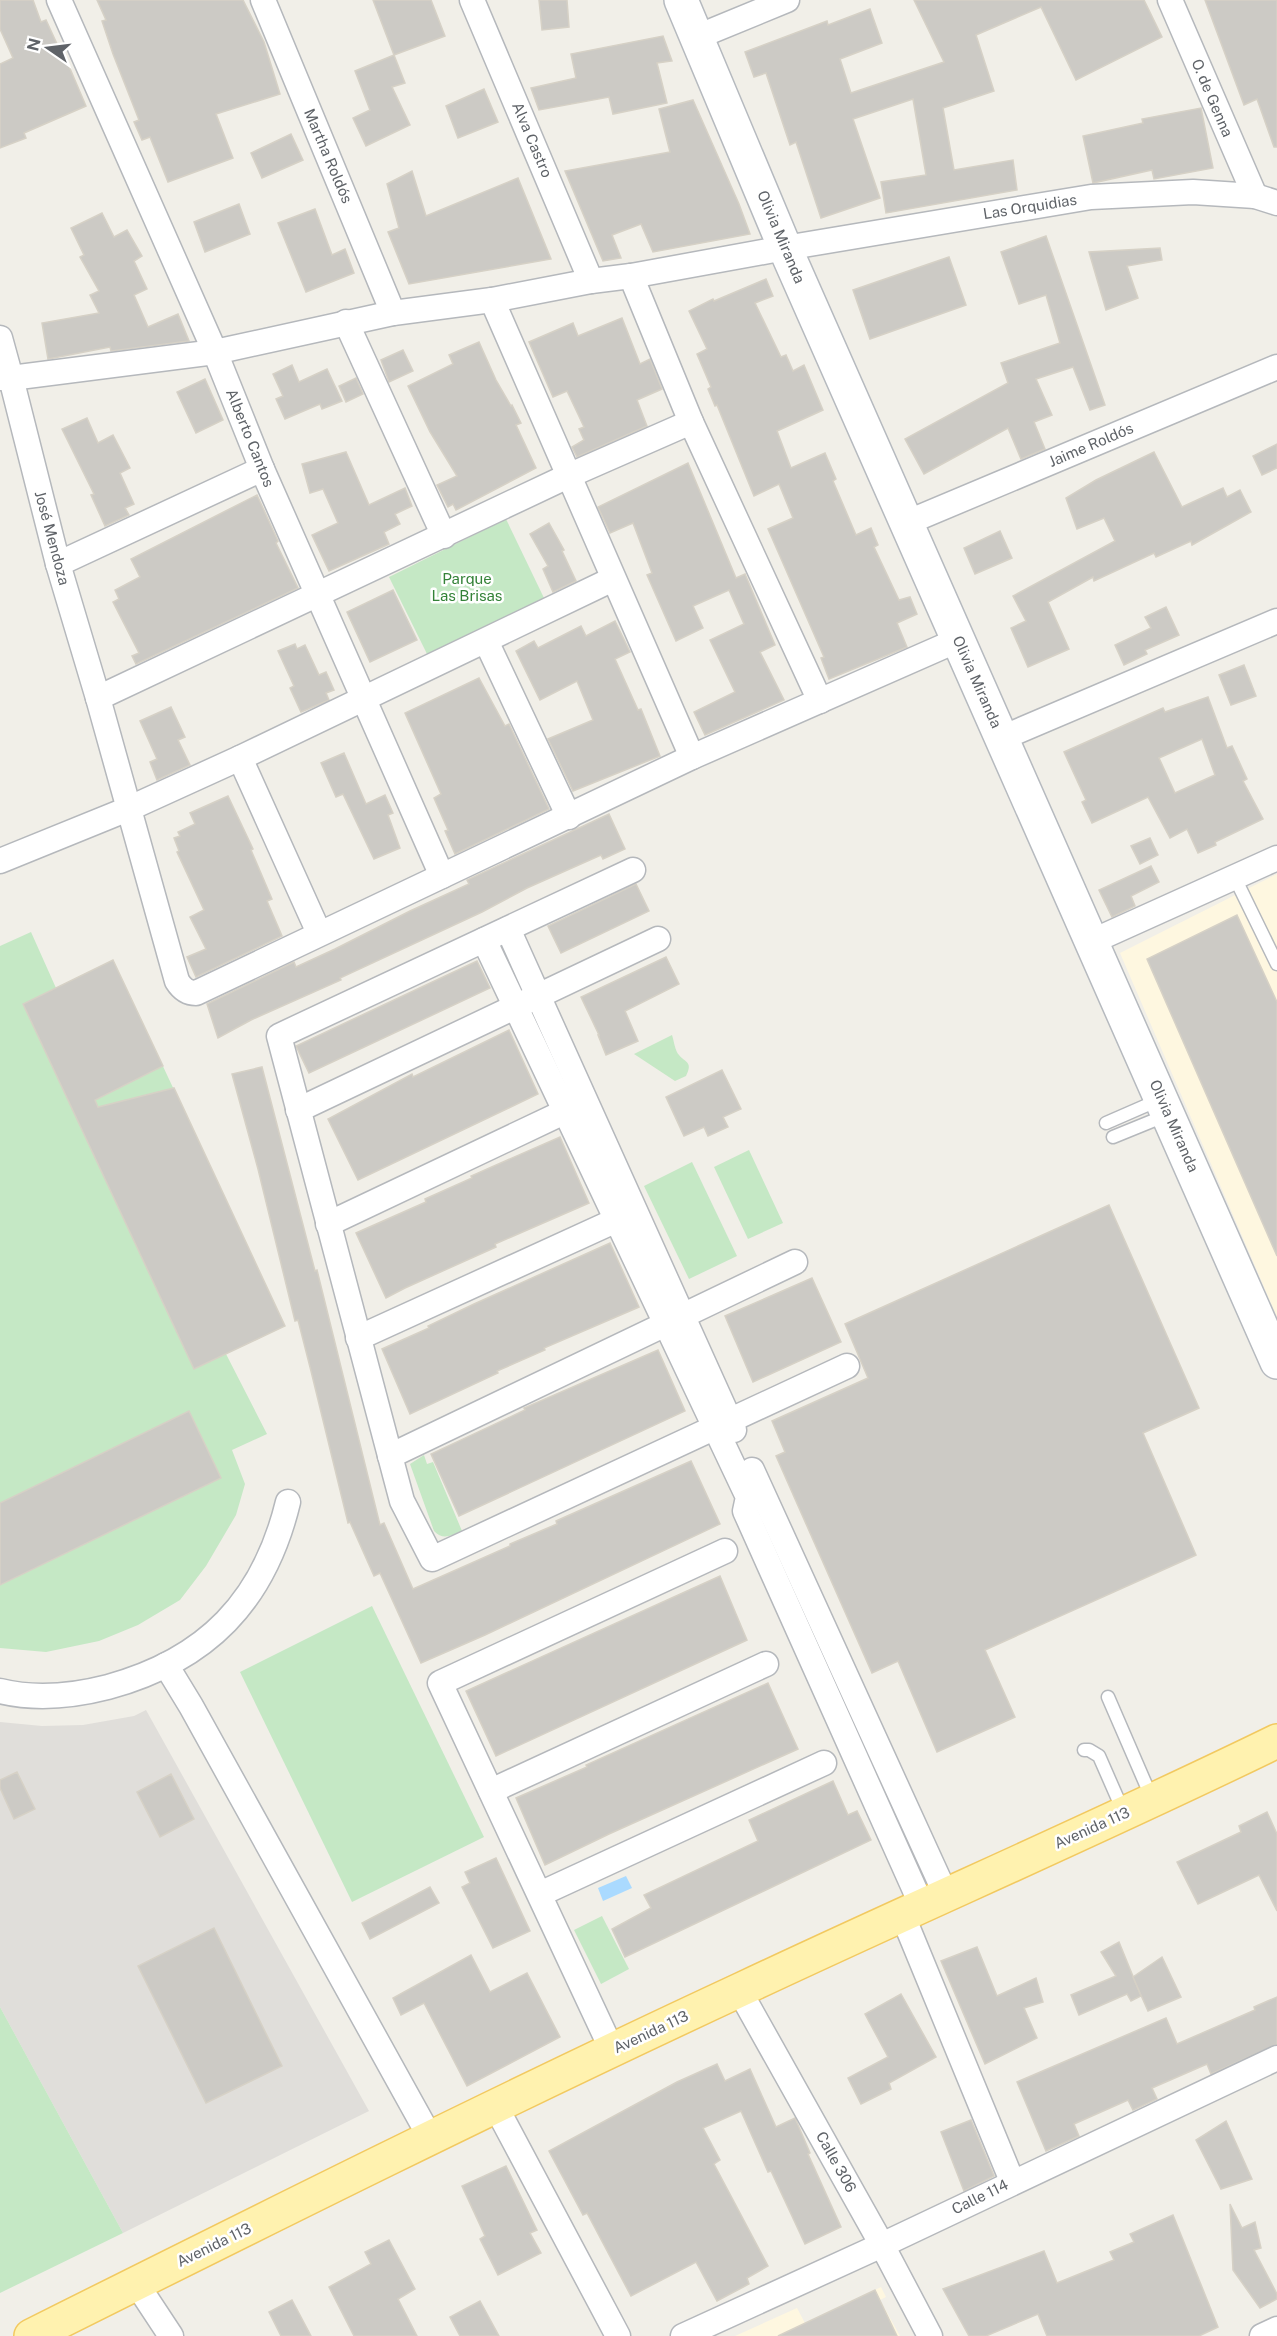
<svg xmlns="http://www.w3.org/2000/svg" width="1277" height="2336" font-family="'Public Sans',sans-serif">
<style>
.commercial{fill:#fef7e0}
.industrial{fill:#e0deda}
.green{fill:#c5e8c5}
.water{fill:#aadaff}
.building{fill:#cccac5;stroke:#d6d1c6;stroke-width:1.5;fill-rule:evenodd}
.lines{fill:none;stroke-linecap:round;stroke-linejoin:round}
.lane-casing{stroke:#b5b8bc;stroke-width:15}
.street-casing{stroke:#b5b8bc;stroke-width:27}
.secondary-casing{stroke:#b6babf;stroke-width:36}
.primary-casing{stroke:#f2c960;stroke-width:36}
.lane{stroke:#fff;stroke-width:12}
.street{stroke:#fff;stroke-width:24}
.secondary{stroke:#fff;stroke-width:33}
.primary{stroke:#fff2af;stroke-width:33}
.labels{text-anchor:middle;stroke-width:5;stroke-linejoin:round;paint-order:stroke}
.street-label{font-size:15px;fill:#5f6368;stroke:#fff}
.park-label{font-size:15px;fill:#348238;stroke:#fff}
</style>
<rect width="100%" height="100%" fill="#f1efe8"/>
<g class="commercial">
<path d="M1277,874V1317L1120,953Z"/>
<path d="M881,2287L886,2297L880,2300L900,2336H735L797,2308L805,2323Z"/>
</g>
<path class="industrial" d="M146,1710L369,2111L123,2233L0,2007V1722L42,1726L83,1725L134,1716Z"/>
<g class="green">
<path d="M506,519L544,598L428,656L389,577Z"/>
<path d="M31,932L56,988L113,960L285,1326L226,1354L267,1434L232,1450L245,1484L236,1515L206,1566L180,1600L138,1625L99,1641L46,1652L0,1648V946Z"/>
<path d="M672,1035C674,1041 675,1051 679,1055C686,1063 693,1062 686,1076L675,1081L634,1054Z"/>
<path d="M749,1150L783,1223L748,1239L714,1167Z"/>
<path d="M692,1162L737,1256L689,1279L644,1186Z"/>
<path d="M424,1455L427,1464L433,1462L462,1531C452,1535 443,1541 434,1531L410,1464Z"/>
<path d="M372,1606L484,1837L352,1902L240,1672Z"/>
<path d="M602,1916L629,1969L601,1984L574,1930Z"/>
<path d="M0,2007L123,2233L0,2293Z"/>
</g>
<path class="water" d="M626,1876L632,1888L603,1901L598,1888Z"/>
<g class="building">
<path d="M0,0H33L41,22L46,20L58,46L60,45L86,106L24,133L26,138L0,148V64L13,58L0,29Z"/>
<path d="M97,0H243L264,42L280,94L216,114L233,158L168,182L150,137L142,140L134,122L139,120L113,54L102,21L106,20Z"/>
<path d="M373,0H431L445,36L394,55Z"/>
<path d="M539,0H567L569,27L542,30Z"/>
<path d="M914,0H1144L1162,37L1076,80L1041,7L976,35L994,91L943,108L954,170L1013,160L1017,190L886,213L881,182L926,175L913,99L853,119L880,198L821,218L796,142L790,145L766,73L754,77L745,52L827,21L828,25L870,9L882,43L840,59L851,93L944,62Z"/>
<path d="M1205,0H1277V147H1274L1257,99L1244,105Z"/>
<path d="M663,36L672,61L657,63L667,103L613,114L609,97L539,110L531,88L576,78L571,54Z"/>
<path d="M394,55L405,83L392,87L410,125L366,146L353,118L370,110L355,71Z"/>
<path d="M484,89L498,122L458,138L446,106Z"/>
<path d="M693,100L739,204L750,234L653,252L641,224L612,235L621,258L603,261L565,171L670,152L659,109Z"/>
<path d="M1201,108L1213,168L1154,179L1152,170L1093,183L1083,136L1143,123L1142,119Z"/>
<path d="M291,134L303,160L262,178L251,153Z"/>
<path d="M412,171L426,216L518,178L551,259L409,284L388,232L399,228L387,184Z"/>
<path d="M239,204L250,234L205,252L194,222Z"/>
<path d="M315,209L332,255L345,249L354,273L306,292L278,223Z"/>
<path d="M102,213L114,237L127,230L142,256L134,261L147,289L134,295L148,327L178,314L189,341L111,351L110,347L48,359L42,323L99,313L90,295L99,291L80,257L84,255L71,228Z"/>
<path d="M1046,236L1105,405L1090,410L1073,367L1036,379L1052,415L1034,422L1045,449L1021,459L1008,428L924,474L905,439L1008,383L1001,363L1060,343L1046,295L1019,304L1001,252Z"/>
<path d="M1160,248L1162,260L1127,266L1138,298L1106,310L1089,252Z"/>
<path d="M949,257L966,305L870,339L853,290Z"/>
<path d="M766,279L773,296L755,303L781,357L786,355L793,371L804,365L823,410L777,431L791,468L825,453L836,479L833,481L856,535L871,528L878,545L874,547L899,600L910,597L917,614L897,623L907,647L829,679L821,658L824,657L768,529L793,518L779,484L754,496L717,405L715,406L708,389L711,387L697,354L707,349L689,311L713,299L714,301Z"/>
<path d="M622,318L640,364L650,359L662,389L637,400L647,426L577,457L572,447L584,440L579,429L584,427L567,391L553,397L529,342L573,323L578,336Z"/>
<path d="M479,342L496,380L511,406L512,405L521,423L516,425L536,468L456,510L453,504L448,507L437,485L457,476L430,432L408,386L453,364L449,355Z"/>
<path d="M403,350L413,371L389,382L381,360Z"/>
<path d="M292,365L299,382L327,369L342,401L322,409L320,404L285,419L276,399L283,396L273,374Z"/>
<path d="M356,378L363,394L346,402L339,386Z"/>
<path d="M205,379L223,420L196,433L177,392Z"/>
<path d="M87,418L98,443L113,435L130,468L120,473L134,504L125,508L129,515L105,526L91,495L94,494L62,429Z"/>
<path d="M1277,444V468L1262,475L1253,456Z"/>
<path d="M346,452L369,505L405,488L412,506L395,514L400,524L384,532L389,544L329,571L312,535L338,523L323,489L310,493L302,464Z"/>
<path d="M1154,452L1182,507L1223,488L1227,497L1240,490L1251,512L1192,545L1191,541L1156,557L1154,553L1094,581L1093,577L1048,602L1069,649L1028,667L1011,628L1026,621L1013,596L1115,541L1104,518L1077,529L1066,498L1096,480Z"/>
<path d="M688,463L736,578L745,574L775,645L760,652L784,700L705,735L694,712L735,692L710,640L744,624L729,590L693,606L703,628L676,641L647,575L652,573L633,523L610,533L598,507Z"/>
<path d="M257,495L278,541L276,543L298,588L136,664L132,656L139,653L113,602L119,599L115,590L140,577L131,559Z"/>
<path d="M549,523L564,550L562,551L576,581L553,592L543,569L548,566L530,534Z"/>
<path d="M1000,531L1012,558L975,574L964,548Z"/>
<path d="M393,590L417,640L370,662L347,612Z"/>
<path d="M1166,607L1179,635L1145,650L1147,654L1124,665L1115,645L1151,628L1145,617Z"/>
<path d="M615,621L630,652L615,659L638,710L641,709L660,756L573,791L548,739L593,720L577,681L540,700L516,651L534,641L538,648L581,626L586,636Z"/>
<path d="M295,644L297,649L305,645L319,675L326,672L334,690L326,693L329,700L301,712L290,688L294,686L278,651Z"/>
<path d="M1244,665L1256,696L1231,705L1219,675Z"/>
<path d="M479,678L505,726L509,724L549,809L455,854L445,831L448,830L434,798L441,794L405,713Z"/>
<path d="M1208,697L1227,748L1232,746L1247,779L1243,781L1263,819L1215,842L1216,845L1198,853L1187,829L1170,838L1148,797L1092,823L1082,802L1086,800L1064,752L1163,708L1165,712ZM1202,739L1215,775L1175,793L1159,758Z"/>
<path d="M171,707L185,737L178,740L190,765L157,780L150,762L157,759L140,721Z"/>
<path d="M344,753L366,804L385,795L393,813L388,815L400,848L374,859L343,794L336,797L321,763Z"/>
<path d="M228,796L253,849L251,850L272,899L267,901L282,936L196,977L187,957L206,949L190,917L204,910L177,852L179,851L174,838L180,836L178,832L195,824L190,813Z"/>
<path d="M609,814L625,849L603,859L601,855L527,888L482,912L340,978L341,980L251,1020L218,1038L207,1004L294,962L296,967L335,949L410,911L469,884L467,880Z"/>
<path d="M1150,838L1158,855L1140,864L1131,846Z"/>
<path d="M1151,866L1159,882L1131,896L1135,906L1112,917L1099,890Z"/>
<path d="M636,884L649,911L561,953L548,926Z"/>
<path d="M1237,915L1277,1002V1256L1147,959Z"/>
<path d="M666,957L679,984L625,1011L638,1041L606,1055L598,1035H599L581,997Z"/>
<path d="M113,960L163,1066L95,1100L98,1107L174,1088L285,1326L194,1369L23,1004Z"/>
<path d="M477,961L490,988L309,1073L296,1046Z"/>
<path d="M509,1030L538,1094L358,1180L328,1119L412,1074L413,1077Z"/>
<path d="M262,1067L315,1271L317,1270L380,1525L384,1523L413,1589L510,1546V1544L557,1524L556,1521L691,1461L720,1524L485,1635L421,1663L380,1573L374,1576L350,1522L348,1523L311,1371L298,1320L295,1321L258,1169L232,1074Z"/>
<path d="M722,1070L741,1109L723,1117L728,1127L708,1136L704,1127L684,1136L666,1097Z"/>
<path d="M560,1137L589,1203L495,1244L496,1247L405,1288L386,1298L356,1233L426,1202L425,1199L472,1178L471,1176Z"/>
<path d="M1109,1205L1199,1408L1143,1433L1196,1555L985,1650L1015,1717L937,1752L898,1661L872,1673L776,1456L785,1452L772,1421L868,1378L845,1324Z"/>
<path d="M610,1243L639,1307L544,1348L545,1350L497,1371L498,1373L410,1414L382,1349L429,1328L428,1326L474,1304Z"/>
<path d="M812,1278L841,1342L753,1382L725,1316Z"/>
<path d="M658,1350L685,1411L459,1516L431,1454L525,1410L524,1408Z"/>
<path d="M189,1411L221,1478L0,1585V1503Z"/>
<path d="M720,1576L747,1640L496,1756L466,1691Z"/>
<path d="M768,1683L798,1749L609,1834L545,1865L516,1798L587,1767L586,1765Z"/>
<path d="M17,1772L35,1809L14,1819L0,1788V1780Z"/>
<path d="M171,1774L194,1819L160,1837L137,1792Z"/>
<path d="M833,1781L848,1815L857,1811L871,1840L625,1957L612,1929L651,1908L644,1895L758,1841L749,1820Z"/>
<path d="M1267,1812L1277,1834V1911L1259,1875L1198,1904L1177,1862L1241,1832L1239,1826Z"/>
<path d="M496,1858L530,1931L493,1948L462,1887L470,1883L465,1872Z"/>
<path d="M430,1887L439,1903L370,1939L362,1923Z"/>
<path d="M214,1928L282,2066L206,2103L138,1966Z"/>
<path d="M1119,1942L1141,1996L1131,2001L1127,1994L1079,2015L1071,1995L1116,1976L1101,1952Z"/>
<path d="M977,1947L997,1996L1036,1978L1043,2002L1024,2008L1037,2038L985,2064L941,1961Z"/>
<path d="M471,1955L490,1992L527,1973L560,2037L467,2086L424,2003L401,2015L393,1998Z"/>
<path d="M1162,1957L1181,1997L1148,2011L1133,1977Z"/>
<path d="M901,1994L936,2057L889,2083L891,2089L861,2104L848,2078L888,2057L865,2014Z"/>
<path d="M1277,1997V2044L1211,2074L1207,2064L1152,2088L1157,2099L1133,2110L1128,2100L1074,2124L1079,2136L1046,2151L1017,2082L1166,2018L1177,2044L1255,2010L1254,2007Z"/>
<path d="M717,2064L725,2081L750,2069L776,2127L795,2118L810,2153L808,2154L841,2227L805,2244L771,2171L768,2172L741,2111L703,2128L720,2160L714,2164L768,2266L747,2278L749,2284L717,2301L696,2262L631,2296L587,2213L583,2215L549,2151L677,2082Z"/>
<path d="M971,2120L994,2176L964,2191L941,2132Z"/>
<path d="M1226,2121L1252,2179L1221,2189L1196,2140Z"/>
<path d="M506,2166L537,2230L530,2233L541,2253L498,2275L480,2239L485,2236L462,2186Z"/>
<path d="M1230,2204L1242,2228L1255,2222L1261,2248L1254,2250L1277,2294V2299L1260,2308L1233,2270Z"/>
<path d="M1173,2215L1218,2327L1199,2336H1047L1038,2314L986,2336H969L943,2289L1044,2251L1057,2283L1114,2260L1110,2252L1134,2242L1130,2234Z"/>
<path d="M389,2240L415,2289L398,2299L417,2336H354L329,2287L371,2264L365,2252Z"/>
<path d="M875,2290L897,2336H778Z"/>
<path d="M292,2300L311,2336H281L269,2312Z"/>
<path d="M480,2301L499,2336H460L450,2317Z"/>
</g>
<g class="lines">
<defs>
<g id="lane">
<path d="M1235,878L1277,964"/>
<path d="M1106,1123L1161,1099"/>
<path d="M1113,1137L1167,1115"/>
<path d="M1108,1697L1153,1801"/>
<path d="M1084,1750H1089L1099,1756L1124,1813"/>
</g>
<g id="street">
<path d="M59,0L215,352L262,469L442,876"/>
<path d="M263,0L393,313"/>
<path d="M472,0L591,281"/>
<path d="M1170,0L1255,196"/>
<path d="M697,37L787,0"/>
<path d="M631,276L691,422L820,701"/>
<path d="M492,300L692,757"/>
<path d="M346,322L444,536"/>
<path d="M0,338L11,378L215,352L393,313L492,300L591,281L631,276L785,248L1091,197L1193,192L1255,196L1277,203"/>
<path d="M0,378H11L58,564L98,698L177,981C182,989 187,993 196,993L692,757L958,640"/>
<path d="M906,523L1277,367"/>
<path d="M58,564L262,469"/>
<path d="M486,641L569,817"/>
<path d="M98,698L568,476L691,422"/>
<path d="M1002,738L1277,621"/>
<path d="M240,758L319,933"/>
<path d="M0,861L128,809L240,758L613,579"/>
<path d="M633,870L279,1036L402,1501L432,1559L847,1366"/>
<path d="M508,929L734,1430"/>
<path d="M484,940L748,1497L745,1511L922,1906"/>
<path d="M1093,941L1277,858"/>
<path d="M298,1110L658,939"/>
<path d="M328,1224L581,1104"/>
<path d="M358,1338L632,1213"/>
<path d="M390,1456L795,1262"/>
<path d="M752,1470L946,1895"/>
<path d="M166,1665L191,1706L431,2139"/>
<path d="M0,1691C36,1700 73,1696 108,1687C207,1660 264,1601 288,1502"/>
<path d="M491,1791L766,1664"/>
<path d="M540,1894L824,1763"/>
<path d="M902,1914L1012,2181"/>
<path d="M739,1990L882,2245L930,2336"/>
<path d="M612,2050L440,1683L725,1551"/>
<path d="M496,2107L618,2336"/>
<path d="M136,2283L171,2336"/>
<path d="M683,2336L882,2245L1277,2058"/>
<path d="M1262,2336L1277,2329"/>
</g>
<path id="secondary" d="M681,0L785,248L1277,1362"/>
<path id="primary" d="M31,2336C267,2218 503,2100 742,1989C920,1905 1101,1827 1277,1741"/>
</defs>
<use href="#lane" class="lane-casing"/>
<use href="#street" class="street-casing"/>
<use href="#secondary" class="secondary-casing"/>
<use href="#primary" class="primary-casing"/>
<use href="#lane" class="lane"/>
<use href="#street" class="street"/>
<use href="#secondary" class="secondary"/>
<use href="#primary" class="primary"/>
</g>
<g class="labels">
<g class="street-label">
<text transform="translate(1212 98) rotate(67)" y="5">O. de Genna</text>
<text transform="translate(532 140) rotate(67)" y="5">Alva Castro</text>
<text transform="translate(328 156) rotate(67)" y="5">Martha Roldós</text>
<text transform="translate(1030 207) rotate(-9)" y="5">Las Orquidias</text>
<text transform="translate(781 237) rotate(67)" y="5">Olivia Miranda</text>
<text transform="translate(250 438) rotate(68)" y="5">Alberto Cantos</text>
<text transform="translate(1091 445) rotate(-23)" y="5">Jaime Roldós</text>
<text transform="translate(52 538) rotate(75)" y="5">José Mendoza</text>
<text transform="translate(977 682) rotate(66)" y="5">Olivia Miranda</text>
<text transform="translate(1174 1126) rotate(66)" y="5">Olivia Miranda</text>
<text transform="translate(1092 1828) rotate(-24)" y="5">Avenida 113</text>
<text transform="translate(651 2032) rotate(-25)" y="5">Avenida 113</text>
<text transform="translate(836 2162) rotate(61)" y="5">Calle 306</text>
<text transform="translate(980 2197) rotate(-26)" y="5">Calle 114</text>
<text transform="translate(214 2245) rotate(-26)" y="5">Avenida 113</text>
</g>
<g class="park-label">
<text x="467" y="584">Parque<tspan x="467" dy="17">Las Brisas</tspan></text>
</g>
</g>
<g transform="translate(48 48) rotate(284)" stroke="#ffffff" stroke-width="4.5" paint-order="stroke">
<path d="M0-4.5L10 22L0 15L-10 22Z" fill="#5f6368"/>
<text y="-9" font-size="16" font-weight="bold" text-anchor="middle" fill="#5f6368">N</text>
</g>
</svg>
